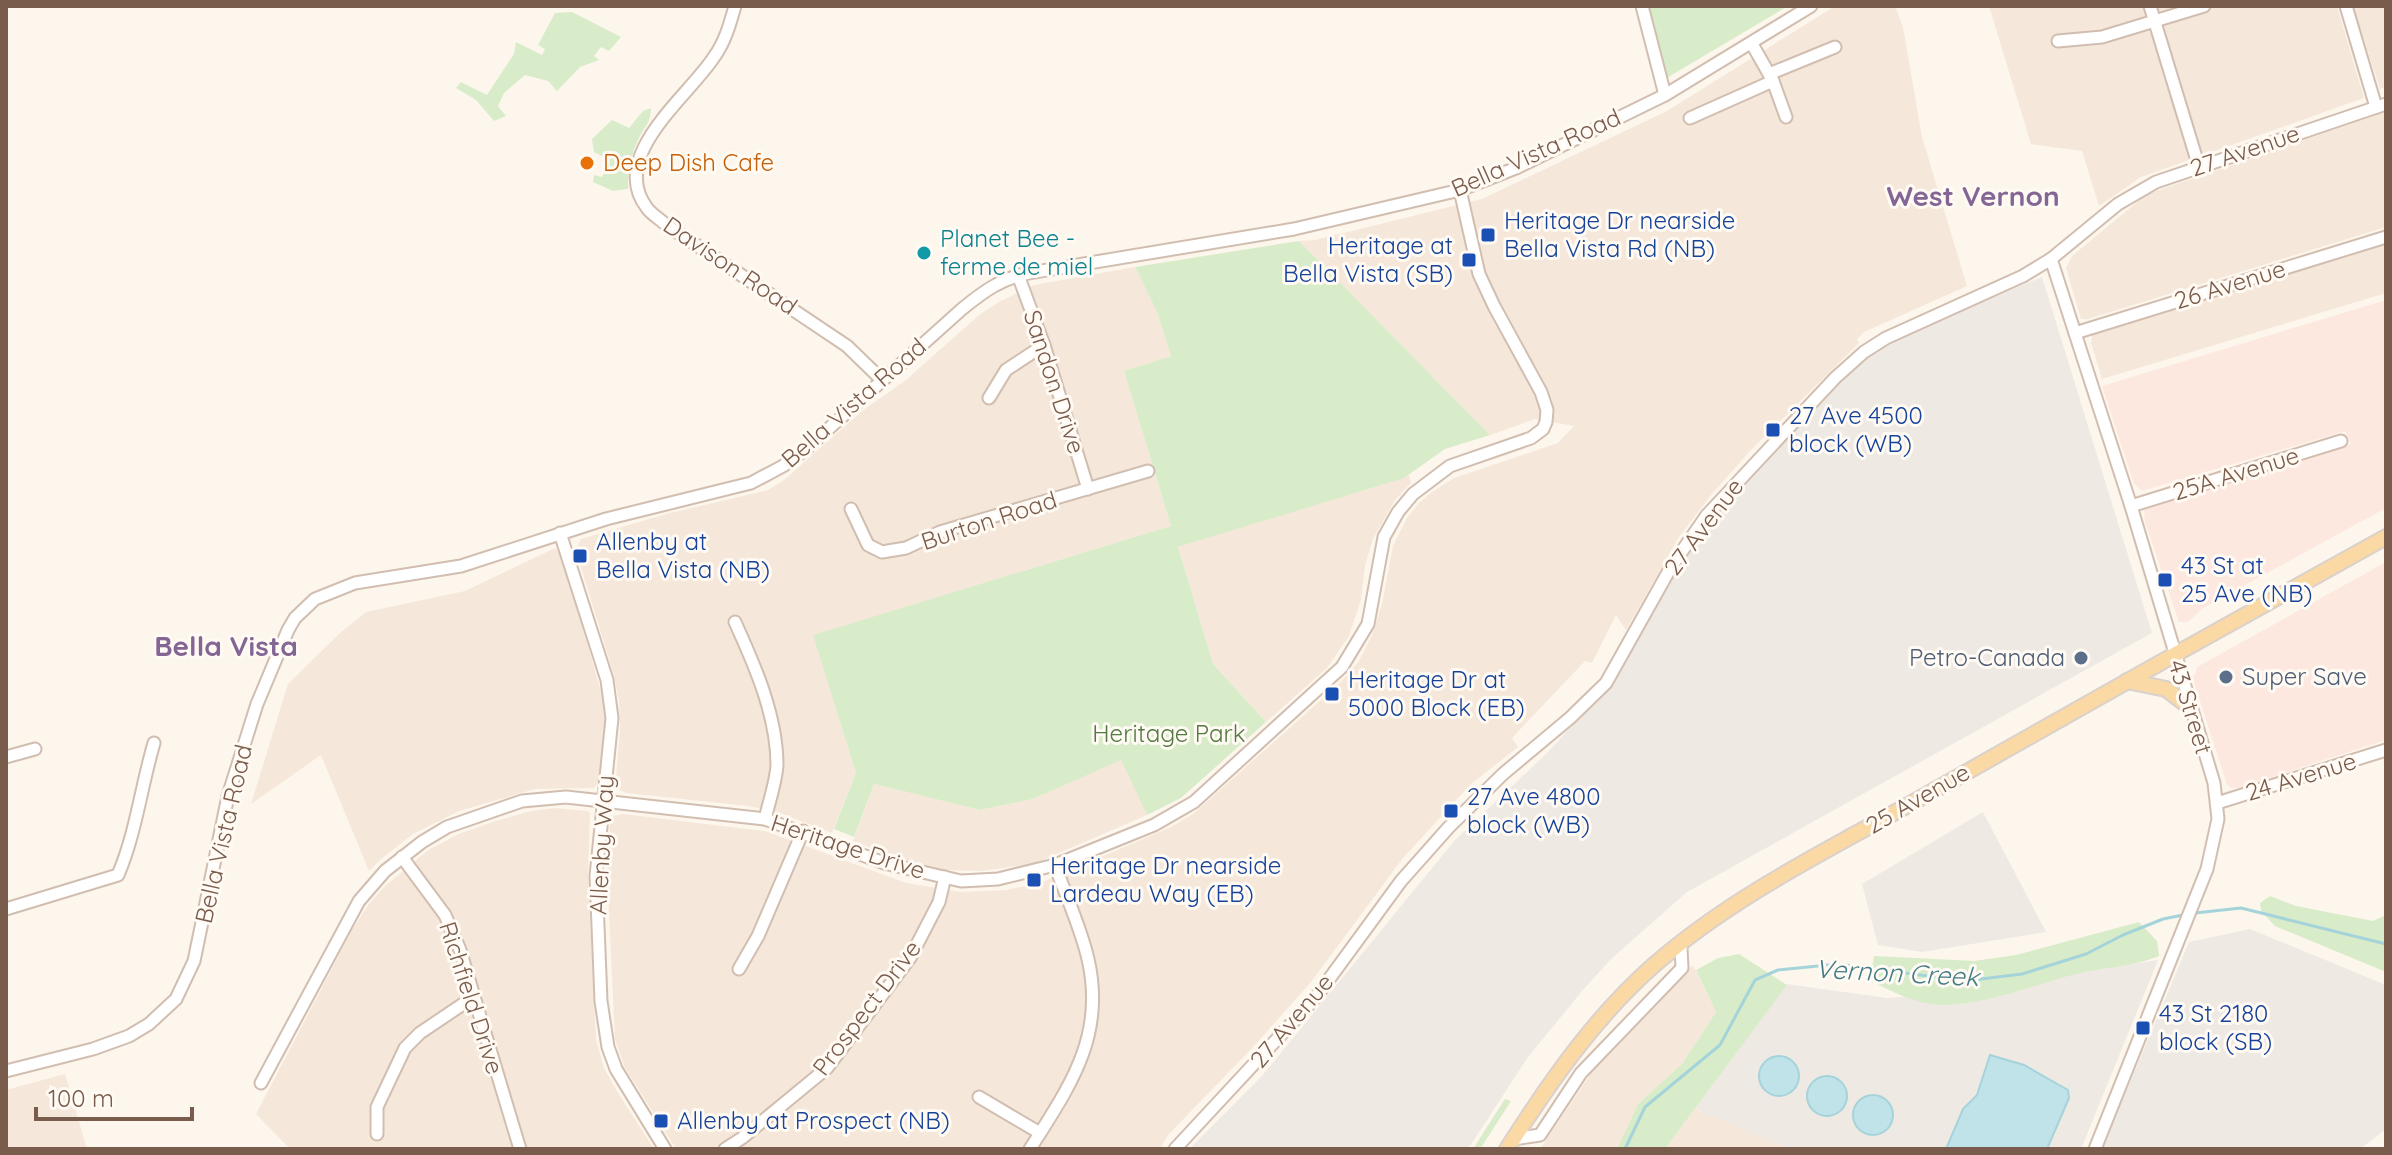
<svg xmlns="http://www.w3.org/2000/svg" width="2392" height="1155" font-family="Quicksand,sans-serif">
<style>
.residential{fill:#f5e8da}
.commercial{fill:#fde8e0}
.industrial{fill:#efe9e4}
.green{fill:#d8ecc9}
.water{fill:#bfe3e8;stroke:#a5d3da;stroke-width:2}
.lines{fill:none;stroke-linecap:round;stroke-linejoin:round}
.stream{stroke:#a5d3da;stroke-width:3}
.minor-casing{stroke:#d1beb0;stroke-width:15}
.major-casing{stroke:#dad1cd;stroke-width:18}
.minor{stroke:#fff;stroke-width:11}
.major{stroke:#fbd9a5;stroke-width:14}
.food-dot{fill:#e8710a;stroke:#fffaf3;stroke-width:3}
.transit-dot{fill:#1a4fb4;stroke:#fffaf3;stroke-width:3}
.culture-dot{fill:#0f9aa8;stroke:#fffaf3;stroke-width:3}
.service-dot{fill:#5c6f8a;stroke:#fffaf3;stroke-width:3}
.labels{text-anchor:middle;stroke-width:6;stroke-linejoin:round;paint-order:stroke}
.street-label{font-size:24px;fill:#7a5c4d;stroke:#fffaf3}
.food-label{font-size:24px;fill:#c56008;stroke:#fffaf3;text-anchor:start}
.transit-label{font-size:24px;fill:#164399;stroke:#fffaf3;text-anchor:start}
.culture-label{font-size:24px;fill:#0d838f;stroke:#fffaf3;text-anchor:start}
.service-label{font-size:24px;fill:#4e5e75;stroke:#fffaf3;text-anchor:end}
.park-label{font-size:24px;fill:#537a41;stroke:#fffaf3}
.water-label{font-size:26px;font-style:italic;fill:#437c86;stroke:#fffaf3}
.quarter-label{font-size:28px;font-weight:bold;fill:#846695;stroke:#fffaf3}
</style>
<rect width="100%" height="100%" fill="#fdf6ec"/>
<g class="residential">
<path d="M1835,6H1895L1903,27L1922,137L1967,286L1864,332L1857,339L1859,343L1750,451L1712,494L1679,537L1626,630L1616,615L1592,663L1585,661L1512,738L1518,747L1470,785L1403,858L1311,982L1255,1045L1168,1135L1160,1149H676L624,1066L615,1039L607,871L610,822L613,816L623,814L765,831L906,883L961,892L1006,890L1040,883L1171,827L1193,814L1340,683L1359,661L1372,635L1382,604L1393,546L1407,518L1418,504L1432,492L1454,478L1558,443L1574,426L1535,419L1490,435L1299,241L1315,240L1482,199L1667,111Z"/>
<path d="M1989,6H2337L2364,98L2141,177L2099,206L2082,151L2031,144Z"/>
<path d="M2353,6H2386V87L2380,89Z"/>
<path d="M2386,112V227L2088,319H2081L2066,268L2072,256L2142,198L2159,190Z"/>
<path d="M2386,244V293L2102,379L2091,343L2092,335Z"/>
<path d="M1135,267L1157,312L1171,356L1124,371L1171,526L814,635L856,773L832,833L780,813L748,806L626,793L620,790L616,776L620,731L619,700L613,672L576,551L581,539L666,514L768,490L784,480L862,411L906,380L979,315L999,302L1034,285Z"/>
<path d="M1409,475L1411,483L1395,500L1373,539L1365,566L1361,600L1349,636L1327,668L1266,722L1213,664L1178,547Z"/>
<path d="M555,548L562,555L605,706V733L600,779L594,788L535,789L459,811L413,834L380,860L369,871L321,755L251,804L288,684L340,633L366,612L465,591Z"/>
<path d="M1121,759L1147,815L1036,863L982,871L945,870L896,858L853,841L874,784L980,810L1033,799Z"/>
<path d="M555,808L587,811L590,813L588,875L596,1040L604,1068L615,1088L654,1149H290L256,1114L352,930L369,904L383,888L428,850L461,833L496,821L531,811Z"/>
<path d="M1693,965L1716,1012L1682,1064L1638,1104L1617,1149H1540L1594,1069L1618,1040Z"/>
<path d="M65,1074L87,1149H6V1090Z"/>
<path d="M1695,1109L1790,1149H1665Z"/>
</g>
<g class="commercial">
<path d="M2386,300V508L2203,608L2188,622H2179L2145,522L2144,510L2351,444L2345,431L2142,491L2134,484L2102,386Z"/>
<path d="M2386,562V740L2238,788H2232L2227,785L2192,676L2195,675L2197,667Z"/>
</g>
<g class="industrial">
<path d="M2042,277L2152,633L1687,892L1611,959L1582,991L1528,1057L1468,1149H1189L1262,1076L1455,840L1549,751L1615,678L1676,566L1725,497L1867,355L1925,326Z"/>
<path d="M1983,812L2046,932L1922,952L1878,945L1862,884Z"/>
<path d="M2250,929L2386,985V1129L2360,1149H2102L2189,942Z"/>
<path d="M2158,960L2081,1149H1790L1695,1109L1787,984L1887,998L1996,990L2083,971Z"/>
</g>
<g class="green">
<path d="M1645,6H1788L1660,82Z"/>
<path d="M572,12L621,37L609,51L601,47L594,56L599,60L580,67L557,91L548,81L525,75L504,93L498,106L506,116L494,121L476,100L456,88L461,82L487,95L514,54L516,42L542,55L545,49L538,45L555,13Z"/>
<path d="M651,108C650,125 646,124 639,138C631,154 628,172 628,189L613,191L593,182L594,175L602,177L610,160L594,152L592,139L612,120L629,128L643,111Z"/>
<path d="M1299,241L1490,435L1445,449L1404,478L1178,547L1213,664L1266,722L1181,798L1147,815L1121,760L1033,799L980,810L874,784L854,837L834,829L856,773L813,635L1171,526L1124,371L1171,356L1157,312L1135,267Z"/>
<path d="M2270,896L2296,906L2373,921L2386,915V972L2275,926L2261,911L2260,903Z"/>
<path d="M2139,922L2157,941L2159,956C2130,967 2108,967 2080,973C2035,984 1987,1005 1940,1005C1915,1004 1892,991 1870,981L1874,956L1974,961L2016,955Z"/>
<path d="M1739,954L1787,985L1665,1149H1617L1638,1104L1682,1064L1716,1012L1696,970L1718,958Z"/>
<path d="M1505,1099L1511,1101L1480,1149H1473Z"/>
</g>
<g class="water">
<path d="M1990,1055L2024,1065L2068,1090L2069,1098L2047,1149H1946L1963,1109L1977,1095Z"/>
<circle cx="1779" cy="1076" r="20"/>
<circle cx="1827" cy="1096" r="20"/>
<circle cx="1873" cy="1115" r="20"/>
</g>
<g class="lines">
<g class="stream">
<path d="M2195,913L2241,908L2386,944"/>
<path d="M1625,1149L1645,1107L1720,1045L1755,980L1778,970L1838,964L1965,981L2022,974L2086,954L2123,935L2163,919L2183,915"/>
</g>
<defs>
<g id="minor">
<path d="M735,6C730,24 725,42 714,57C689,96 607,156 647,208C651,214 660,219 665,224L847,346L882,380"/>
<path d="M1642,6L1665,95"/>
<path d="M2150,6L2199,167"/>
<path d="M2346,6L2376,107"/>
<path d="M2058,41L2102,37L2204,6"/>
<path d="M1752,44L1773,81L1786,117"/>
<path d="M1769,74L1835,47"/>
<path d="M1690,118L1773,81"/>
<path d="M2051,259L2131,506L2214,783L2218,819L2207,869L2095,1149"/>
<path d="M1018,275L1044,345L1088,489"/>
<path d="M2075,333L2386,237"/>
<path d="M989,398L1006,370L1044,345"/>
<path d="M2131,506L2341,441"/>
<path d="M851,509L868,545L882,552L906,548L940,532L1148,471"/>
<path d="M560,533L607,680L612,718L596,876L601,1001L608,1047L616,1069L665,1149"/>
<path d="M735,622C755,666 777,716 777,765C776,782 769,802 765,819"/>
<path d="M6,757L35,749"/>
<path d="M2217,803L2386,750"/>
<path d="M402,857L445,915L460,950L520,1149"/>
<path d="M6,909L118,875C136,833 141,787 154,743"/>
<path d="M739,969L758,936L803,831"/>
<path d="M6,1071L93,1049L129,1036L149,1024L176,999L194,961L228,796L257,704L288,630L295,618L315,599L355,583L461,566L606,519L751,483L783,466L806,449L962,309C984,291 1002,278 1029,273L1294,229L1460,190L1516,168L1665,95L1811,6"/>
<path d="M261,1083L359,901L385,871L422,842L447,827L522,801L566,797L765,819L884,863L961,881L998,879L1055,865L1154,825L1194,802L1342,667L1368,624L1384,537L1398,512L1413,494L1450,466L1531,438L1543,429L1546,422L1547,410L1541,392L1494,306L1479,274L1460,190"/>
<path d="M979,1097L1040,1133"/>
<path d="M377,1134V1107L405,1048L420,1033L466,1002L474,1000"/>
<path d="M1513,1139L1540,1135L1581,1073L1682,968L1681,948"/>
<path d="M725,1149L742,1138L827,1068L910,958L939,902L945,877"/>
<path d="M1030,1149C1069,1087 1106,1037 1088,959C1081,928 1066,896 1055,865"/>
<path d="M1175,1149L1316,997L1401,881L1449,827L1503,774L1570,718L1606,683L1671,567L1707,515L1835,378L1864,352L1886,338L2023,276L2051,259L2118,204L2156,182L2386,104"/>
</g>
<g id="major">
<path d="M2127,681L2166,689L2191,708"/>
<path d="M1507,1149C1550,1082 1594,1018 1654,965C1735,894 1833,848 1926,795C2079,708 2232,622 2386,537"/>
</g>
</defs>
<use href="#minor" class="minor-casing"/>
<use href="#major" class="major-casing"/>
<use href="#minor" class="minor"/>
<use href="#major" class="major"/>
</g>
<circle class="food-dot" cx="587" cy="163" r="8"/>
<g class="transit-dot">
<rect x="1480" y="227" width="16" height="16" rx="4"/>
<rect x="1461" y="252" width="16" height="16" rx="4"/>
<rect x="1765" y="422" width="16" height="16" rx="4"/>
<rect x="572" y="548" width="16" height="16" rx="4"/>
<rect x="2157" y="572" width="16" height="16" rx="4"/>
<rect x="1324" y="686" width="16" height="16" rx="4"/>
<rect x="1443" y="803" width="16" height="16" rx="4"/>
<rect x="1026" y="872" width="16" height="16" rx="4"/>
<rect x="2135" y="1020" width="16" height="16" rx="4"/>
<rect x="653" y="1113" width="16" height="16" rx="4"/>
</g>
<circle class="culture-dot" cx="924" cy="253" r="8"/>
<g class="service-dot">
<circle cx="2081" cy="658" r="8"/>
<circle cx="2226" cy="677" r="8"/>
</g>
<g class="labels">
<g class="street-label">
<text transform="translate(2245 151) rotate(-19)" y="8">27 Avenue</text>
<text transform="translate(1536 153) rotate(-24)" y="8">Bella Vista Road</text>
<text transform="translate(730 266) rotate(34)" y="8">Davison Road</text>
<text transform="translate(2230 285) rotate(-17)" y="8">26 Avenue</text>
<text transform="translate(1054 382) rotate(72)" y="8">Sandon Drive</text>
<text transform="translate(854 403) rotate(-41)" y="8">Bella Vista Road</text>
<text transform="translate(2236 474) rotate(-17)" y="8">25A Avenue</text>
<text transform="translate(989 521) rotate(-18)" y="8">Burton Road</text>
<text transform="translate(1704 527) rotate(-53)" y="8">27 Avenue</text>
<text transform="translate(2190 707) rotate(73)" y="8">43 Street</text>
<text transform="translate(2301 777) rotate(-17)" y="8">24 Avenue</text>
<text transform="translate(1918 799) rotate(-30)" y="8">25 Avenue</text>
<text transform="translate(224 834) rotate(-77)" y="8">Bella Vista Road</text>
<text transform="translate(602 845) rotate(-87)" y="8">Allenby Way</text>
<text transform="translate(848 847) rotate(18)" y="8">Heritage Drive</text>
<text transform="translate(471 998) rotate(72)" y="8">Richfield Drive</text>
<text transform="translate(867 1008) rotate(-53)" y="8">Prospect Drive</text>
<text transform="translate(1292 1021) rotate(-50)" y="8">27 Avenue</text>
</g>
<g class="food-label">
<text x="603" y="171">Deep Dish Cafe</text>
</g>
<g class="transit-label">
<text x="1504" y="229">Heritage Dr nearside<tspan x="1504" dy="28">Bella Vista Rd (NB)</tspan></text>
<text x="1453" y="254" text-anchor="end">Heritage at<tspan x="1453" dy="28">Bella Vista (SB)</tspan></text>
<text x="1789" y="424">27 Ave 4500<tspan x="1789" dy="28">block (WB)</tspan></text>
<text x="596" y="550">Allenby at<tspan x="596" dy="28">Bella Vista (NB)</tspan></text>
<text x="2181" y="574">43 St at<tspan x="2181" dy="28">25 Ave (NB)</tspan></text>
<text x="1348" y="688">Heritage Dr at<tspan x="1348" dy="28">5000 Block (EB)</tspan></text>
<text x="1467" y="805">27 Ave 4800<tspan x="1467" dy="28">block (WB)</tspan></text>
<text x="1050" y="874">Heritage Dr nearside<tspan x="1050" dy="28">Lardeau Way (EB)</tspan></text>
<text x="2159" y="1022">43 St 2180<tspan x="2159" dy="28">block (SB)</tspan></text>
<text x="677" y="1129">Allenby at Prospect (NB)</text>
</g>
<g class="culture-label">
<text x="940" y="247">Planet Bee -<tspan x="940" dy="28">ferme de miel</tspan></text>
</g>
<g class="service-label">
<text x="2065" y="666">Petro-Canada</text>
<text x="2242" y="685" text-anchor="start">Super Save</text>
</g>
<g class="park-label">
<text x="1169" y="742">Heritage Park</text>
</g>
<g class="water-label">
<text transform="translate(1897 973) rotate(3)" y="9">Vernon Creek</text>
</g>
<g class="quarter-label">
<text x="1973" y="206">West Vernon</text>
<text x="226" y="656">Bella Vista</text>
</g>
</g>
<rect width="2392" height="1155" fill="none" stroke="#7a5c4d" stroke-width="16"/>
<path d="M36 1107v12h156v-12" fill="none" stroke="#7a5c4d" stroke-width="4"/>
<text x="48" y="1107" font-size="24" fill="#7a5c4d" stroke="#fffaf3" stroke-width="6" paint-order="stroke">100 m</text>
</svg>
